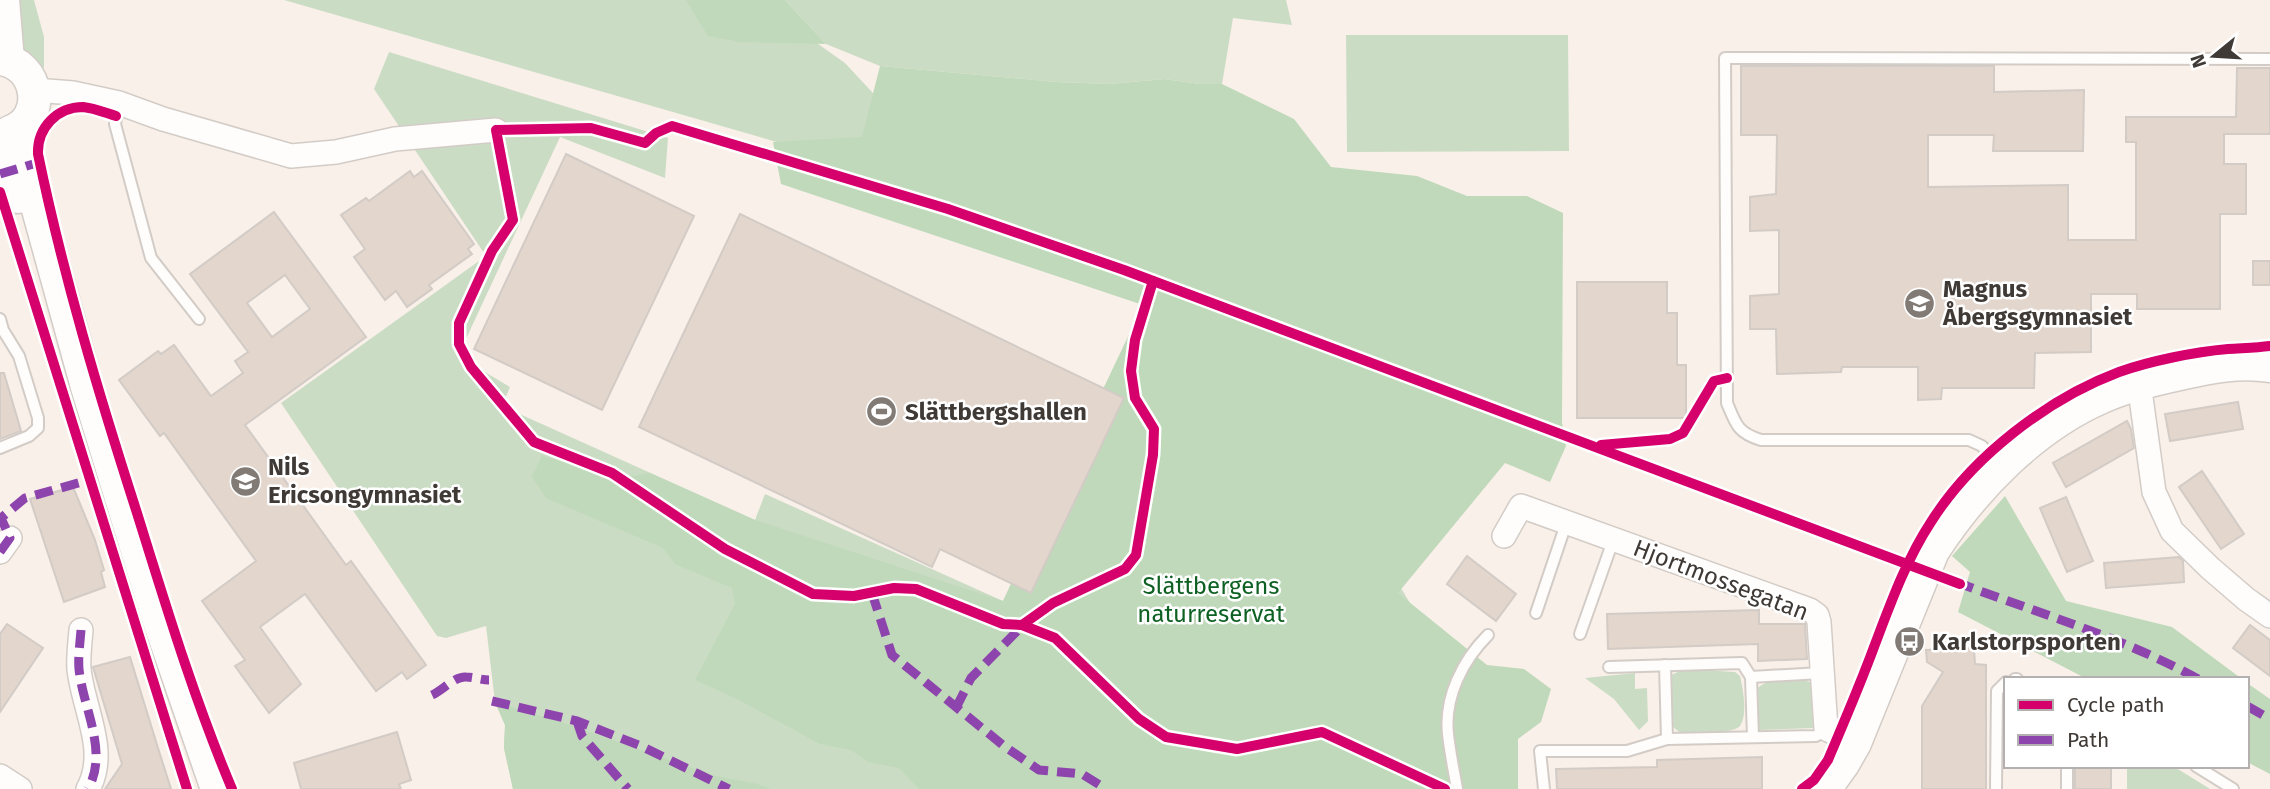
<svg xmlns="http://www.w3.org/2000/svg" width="2270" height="789" font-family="'Fira Sans',sans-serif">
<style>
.green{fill:#cbdcc5}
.forest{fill:#bfd9ba}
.building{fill:#e3d6cd;stroke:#d2cbc6;stroke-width:2;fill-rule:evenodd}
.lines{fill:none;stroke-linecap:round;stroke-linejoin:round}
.lane-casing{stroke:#d3ccc6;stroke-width:14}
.street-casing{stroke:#d3ccc6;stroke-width:26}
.secondary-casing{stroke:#d3ccc6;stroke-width:35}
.lane{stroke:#fefdfc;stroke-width:10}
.street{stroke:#fefdfc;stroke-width:23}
.secondary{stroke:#fefdfc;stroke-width:32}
.quiet{stroke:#8e44ad;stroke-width:9;stroke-dasharray:18 9;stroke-linecap:butt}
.cycleway-casing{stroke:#fff;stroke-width:15}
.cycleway{stroke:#d6006c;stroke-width:10}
.labels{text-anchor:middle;stroke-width:5;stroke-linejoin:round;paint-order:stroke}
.poi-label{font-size:24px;font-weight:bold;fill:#403a36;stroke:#fff;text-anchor:start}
.street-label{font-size:24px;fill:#403a36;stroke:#fff}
.park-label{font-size:24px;fill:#0e6122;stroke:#fff}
</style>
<rect width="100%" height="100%" fill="#f9f0e9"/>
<g class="green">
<path d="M14,0H34L44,37V68C16,57 18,26 14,0Z"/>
<path d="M284,0H756L845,63L897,119L926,185Z"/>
<path d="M785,0H1286L1292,25L1233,18L1222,84H1200L1164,79L1110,84L1057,82L880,66L826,44Z"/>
<path d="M1346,35H1568L1569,151L1347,152Z"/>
<path d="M389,52L668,138L665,178L560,137L458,356L510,387L502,406L755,520L765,494L1003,601L1143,305L1491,454L1398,583L1435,645L1439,789H513L504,748L505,725L495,702L486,626L446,638L437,636L281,403L486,256L374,89Z"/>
<path d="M1685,669L1735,672L1740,676C1743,689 1748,715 1740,726C1735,733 1695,735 1685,734C1679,733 1675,729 1671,724L1669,681L1671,675Z"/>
<path d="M1635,673V689L1647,688L1648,721L1639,730L1614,699L1585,678Z"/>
<path d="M1804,680L1810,682L1812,687L1814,728L1759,730L1757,689C1768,677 1788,681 1804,680Z"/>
<path d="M2127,766H2173L2210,789H2127Z"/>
</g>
<g class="forest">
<path d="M686,0H785L826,44L740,42L708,36Z"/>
<path d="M880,66L1057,82L1110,84L1164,79L1200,84H1222L1294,119L1331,167L1417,176L1467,196H1527L1563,213L1562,422L1566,446L1550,482L1505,463L1398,593L1487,665L1524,669L1551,689L1541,722L1518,739V789H919L899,768L868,762L851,750L820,744L735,698L695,680L735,604L732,588L675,564L663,548L546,498L532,477L542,456L622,478L650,473L755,520L1003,601L1143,305L781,184L773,142L862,137Z"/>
<path d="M2005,496L2066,601L2172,627L2242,679H2087L1958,612L1970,572L1952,556Z"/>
<path d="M2247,683L2270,699V774L2247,762Z"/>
<path d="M495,702L561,722L716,776L757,784L771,789H513L504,748L505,725Z"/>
</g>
<g class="building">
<path d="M1741,66H1994V92L2084,90L2083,151H1993L1994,135H1928V187L2068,185V240H2136V142H2126V117H2236L2237,68H2270V134H2224V164H2246V214H2220V309H2137V294H2091V352L2035,353L2034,388H1942L1941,399L1918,400V367H1842L1841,372L1777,374L1776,329H1750V296L1779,294V230L1750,231V197L1776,194L1777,135H1741Z"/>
<path d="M566,154L694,216L602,410L474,349Z"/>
<path d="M410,171L414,177L422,171L474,244L468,249L472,254L429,285L432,289L407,307L396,291L385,300L354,257L365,249L341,215L366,198L369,201Z"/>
<path d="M274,212L366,337L245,425L346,565L351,561L426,665L407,679L402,672L376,691L305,594L260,627L301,684L269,713L235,666L245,660L202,601L256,561L164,433L160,436L119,380L158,351L161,354L174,345L211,396L243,373L235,361L248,352L190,274ZM285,275L310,309L272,337L247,303Z"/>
<path d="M740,214L1124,398L1031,593L940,549L932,567L639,427Z"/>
<rect x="2253" y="261" width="17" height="24"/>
<path d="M1577,282H1667V313H1677V365H1686V418H1577Z"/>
<path d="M0,373H4L21,431L0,439Z"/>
<path d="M2238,402L2243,429L2170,441L2165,414Z"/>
<path d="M2127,421L2131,429L2134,448L2066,487L2053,463Z"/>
<path d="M2202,471L2244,534L2221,549L2179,487Z"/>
<path d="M73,487L95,540L104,570L101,572L105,587L64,602L30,499Z"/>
<path d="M2066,497L2093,561L2067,572L2040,508Z"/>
<path d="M1467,556L1516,594L1496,621L1447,584Z"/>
<path d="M2179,557L2183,561L2184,582L2106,588L2104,563Z"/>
<path d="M1759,610V624H1805L1807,659L1758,661V644L1608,649L1607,614Z"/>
<path d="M7,624L43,648L0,712V634Z"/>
<path d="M2250,625L2270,640V676L2233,648Z"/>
<path d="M1974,648L1975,664L1986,665V789H1922V706L1943,672L1927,662L1926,650Z"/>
<path d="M130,657L158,748L171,789H105L122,764L93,667Z"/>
<path d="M397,732L411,780L399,784L401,789H301L294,763Z"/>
<path d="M1762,757V789H1557L1556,769L1657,767V760Z"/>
<rect x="2075" y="766" width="36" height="23"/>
</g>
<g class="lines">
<defs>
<g id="lane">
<path d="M119,103L115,124L151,258L199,319"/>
<path d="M0,319L3,330L19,356L38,418V428L29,436L0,448"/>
<path d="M1999,465L1982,446L1969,440H1761C1738,433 1736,425 1727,403L1725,58L2270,59"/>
<path d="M1536,613L1567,521"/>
<path d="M1580,634L1614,538"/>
<path d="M1665,665L1667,739"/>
<path d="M1609,667L1742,663L1751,677L1821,673"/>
<path d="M1751,677L1753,737"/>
<path d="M2015,679H2017"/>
<path d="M2196,766L2233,789"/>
<path d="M1457,789C1454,771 1450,753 1448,734C1444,697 1463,660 1488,635"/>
<path d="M1544,789L1540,751H1627L1667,739L1816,736L1826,729"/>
<path d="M1996,789L1997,691L2006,682"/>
<path d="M2067,789V766"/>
</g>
<g id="street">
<path d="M35,90L73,93L119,103L163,119L291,156L336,152L395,139L496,130"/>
<path d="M2139,383L2154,492L2172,531L2210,568L2246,599L2270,616"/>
<path d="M1504,536L1521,506L1810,610L1817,615L1819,622L1826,729L1855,743"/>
<path d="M0,552L10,538"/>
<path d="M81,630C80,643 78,657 79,669C83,709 109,751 88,789"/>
<path d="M0,776L20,789"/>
</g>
<g id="secondary">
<path d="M3,0L8,60"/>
<path d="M0,59C39,63 48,119 10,132"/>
<path d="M26,122V166L87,387L157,615L217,789"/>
<path d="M0,149L10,170L18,197"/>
<path d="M1825,789L1843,764L1855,743L1933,551C1974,488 2033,427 2102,397C2127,386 2153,380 2180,374C2209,367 2240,361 2270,366"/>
</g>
</defs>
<use href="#lane" class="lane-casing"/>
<use href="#street" class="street-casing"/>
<use href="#secondary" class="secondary-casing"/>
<use href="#lane" class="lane"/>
<use href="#street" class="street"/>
<use href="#secondary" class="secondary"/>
<g class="quiet">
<path d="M0,174L40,162"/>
<path d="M0,552L10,538L1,518L25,498L89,480"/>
<path d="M1956,582C2037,613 2122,637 2198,679"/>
<path d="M872,593L892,655L1004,746L1039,770L1082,774L1106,789"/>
<path d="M81,630C80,643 78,657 79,669C83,709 109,751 88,789"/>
<path d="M432,695C443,690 455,676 466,677C474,677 481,680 489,680"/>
<path d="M492,701L577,721L641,746L729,789"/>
<path d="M2247,706L2270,719"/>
<path d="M956,708L971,678L1024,624"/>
<path d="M577,721L582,736L628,789"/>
</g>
<defs>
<g id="cycleway">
<path d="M116,116C106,113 94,108 83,107C57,107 37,128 38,154C63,275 99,395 137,513C166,606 194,699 232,789"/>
<path d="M0,192L187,789"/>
<path d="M1601,445L1670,439L1683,433L1714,381L1727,378"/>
<path d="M1022,625L1053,603L1125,569L1136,555L1153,455L1154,429L1135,398L1131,371L1135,340L1153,281"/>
<path d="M1445,789L1322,732L1237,749L1166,737L1139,719L1055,638L1022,625L1003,624L916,589L894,588L854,596L813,594L725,549L612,473L534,442L471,367L459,344V323L492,251L513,220L496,130L591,128L645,143L656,133L672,126L948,209L1124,270L1960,584"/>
<path d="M1802,789L1814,780L1828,760C1844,722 1860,685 1874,647C1890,605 1906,560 1931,522C1972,457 2047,399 2119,372C2150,361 2194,352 2228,349C2242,348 2256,348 2270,346"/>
</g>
</defs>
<use href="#cycleway" class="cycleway-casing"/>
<use href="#cycleway" class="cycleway"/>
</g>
<defs>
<symbol id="school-disc" viewBox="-11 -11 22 22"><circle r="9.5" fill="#817a75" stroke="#fff"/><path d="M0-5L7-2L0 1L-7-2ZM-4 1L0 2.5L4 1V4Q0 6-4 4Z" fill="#fff"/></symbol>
<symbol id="stadium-disc" viewBox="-11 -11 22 22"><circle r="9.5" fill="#817a75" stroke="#fff"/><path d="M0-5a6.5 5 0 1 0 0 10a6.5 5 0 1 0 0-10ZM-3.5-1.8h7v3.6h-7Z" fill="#fff"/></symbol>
<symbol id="bus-disc" viewBox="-11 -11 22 22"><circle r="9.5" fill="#817a75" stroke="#fff"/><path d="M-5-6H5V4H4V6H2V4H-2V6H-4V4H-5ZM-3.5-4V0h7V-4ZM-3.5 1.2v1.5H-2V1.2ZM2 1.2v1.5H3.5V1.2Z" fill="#fff"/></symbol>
</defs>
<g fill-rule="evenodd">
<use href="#school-disc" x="1902" y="286" width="35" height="35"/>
<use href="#stadium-disc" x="864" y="394" width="35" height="35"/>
<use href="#school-disc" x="228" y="464" width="35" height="35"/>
<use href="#bus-disc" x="1892" y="624" width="35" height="35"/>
</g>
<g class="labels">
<g class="poi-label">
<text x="1943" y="297">Magnus<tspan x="1943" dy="28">Åbergsgymnasiet</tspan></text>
<text x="905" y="420">Slättbergshallen</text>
<text x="268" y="475">Nils<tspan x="268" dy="28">Ericsongymnasiet</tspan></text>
<text x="1932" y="650">Karlstorpsporten</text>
</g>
<g class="street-label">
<text transform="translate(1721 580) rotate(21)" y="8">Hjortmossegatan</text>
</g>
<g class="park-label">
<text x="1211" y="594">Slättbergens<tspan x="1211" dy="28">naturreservat</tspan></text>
</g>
</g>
<rect x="2004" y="677" width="245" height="91" fill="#ffffff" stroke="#b3b0af" stroke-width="2"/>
<rect x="2018" y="700" width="35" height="10" fill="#d6006c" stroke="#b3b0af" stroke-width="2"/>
<text x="2067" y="712" font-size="21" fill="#403a36">Cycle path</text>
<rect x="2018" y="735" width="35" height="10" fill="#8e44ad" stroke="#b3b0af" stroke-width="2"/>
<text x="2067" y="747" font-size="21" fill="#403a36">Path</text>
<g transform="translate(2214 56) rotate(252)" stroke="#ffffff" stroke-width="5" paint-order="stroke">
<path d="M0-5L12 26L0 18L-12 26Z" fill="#403a36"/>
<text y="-10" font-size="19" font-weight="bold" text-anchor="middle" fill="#403a36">N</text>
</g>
</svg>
